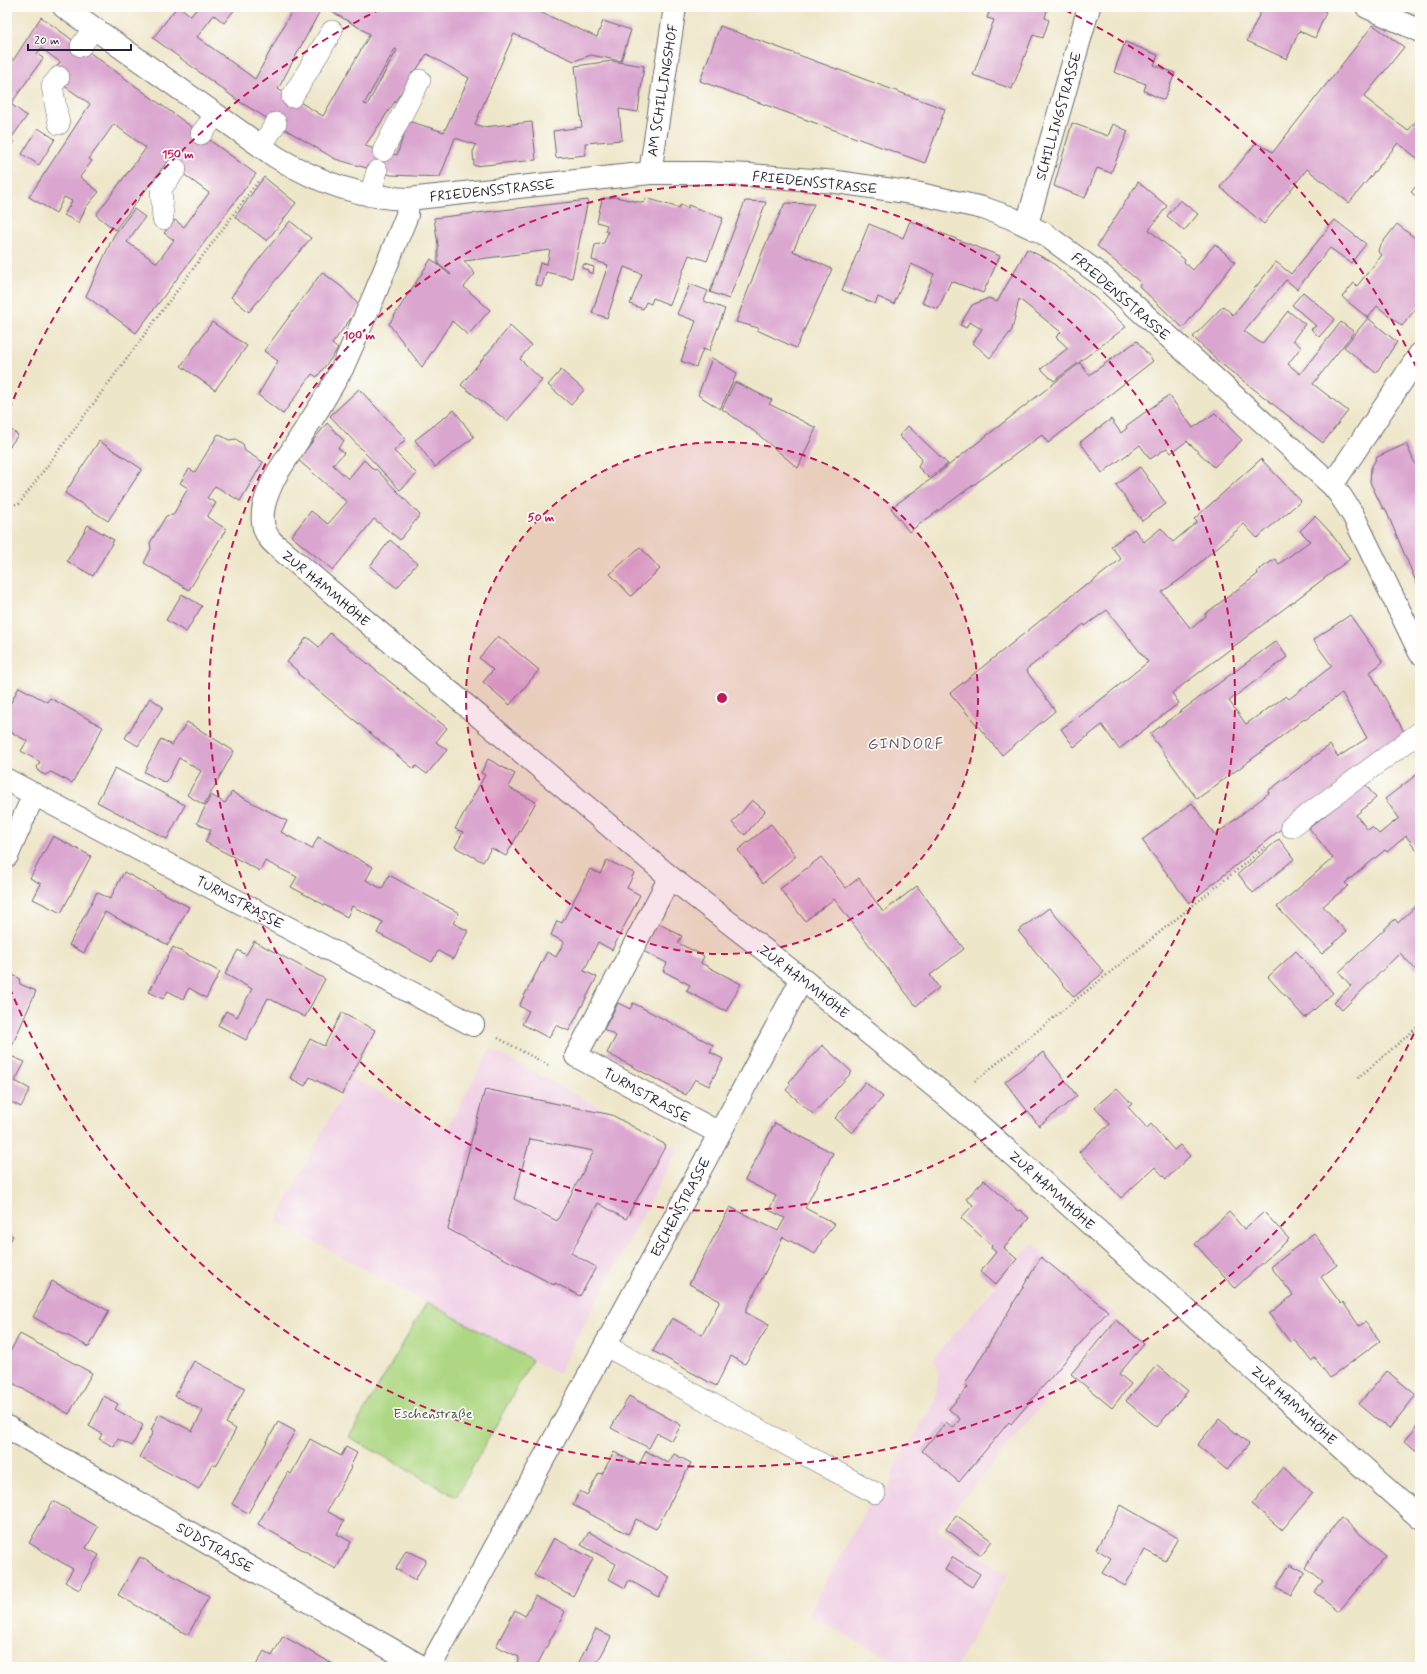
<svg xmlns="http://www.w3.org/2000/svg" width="1427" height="1674" font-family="Mynerve,sans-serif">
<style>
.built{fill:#f0d0e5}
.green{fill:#add782;stroke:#687c5e}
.building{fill:#daa5cf;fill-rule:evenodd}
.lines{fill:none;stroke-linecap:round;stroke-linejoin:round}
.service-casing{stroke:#69676d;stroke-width:22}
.minor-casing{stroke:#69676d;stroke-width:24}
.path{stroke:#69676d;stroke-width:2.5;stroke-dasharray:1 3;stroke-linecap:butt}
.service{stroke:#fff;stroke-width:21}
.minor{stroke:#fff;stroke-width:22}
.ring{fill:none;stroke:#c2185b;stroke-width:2;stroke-dasharray:7 5}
.labels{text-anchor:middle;stroke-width:3.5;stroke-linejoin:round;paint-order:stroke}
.street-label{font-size:14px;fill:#22223b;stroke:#fdfcf7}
.park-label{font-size:14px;fill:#4c5850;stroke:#fdfcf7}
.quarter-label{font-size:16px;letter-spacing:1px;fill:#62506f;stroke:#fdfcf7}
.centre{fill:#c2185b;stroke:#fdfcf7;stroke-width:2}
.ring-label{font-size:12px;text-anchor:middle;font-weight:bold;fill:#c2185b;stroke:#fdfcf7;stroke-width:3.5;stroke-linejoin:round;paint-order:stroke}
</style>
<rect width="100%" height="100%" fill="#fdfcf7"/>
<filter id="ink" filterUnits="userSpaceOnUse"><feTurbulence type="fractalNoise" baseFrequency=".025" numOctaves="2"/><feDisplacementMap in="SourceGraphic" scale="8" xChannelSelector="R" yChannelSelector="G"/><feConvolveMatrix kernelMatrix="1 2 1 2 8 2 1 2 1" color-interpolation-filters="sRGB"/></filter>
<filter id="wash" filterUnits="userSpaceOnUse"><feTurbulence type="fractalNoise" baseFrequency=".012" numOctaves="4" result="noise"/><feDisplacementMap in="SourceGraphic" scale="16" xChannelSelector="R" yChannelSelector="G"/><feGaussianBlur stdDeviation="0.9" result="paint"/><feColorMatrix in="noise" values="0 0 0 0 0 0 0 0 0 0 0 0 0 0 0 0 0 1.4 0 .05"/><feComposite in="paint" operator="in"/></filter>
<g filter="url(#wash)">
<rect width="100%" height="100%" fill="#eee6c9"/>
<g class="built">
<path d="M490,1049L678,1149L558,1374L276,1221L351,1077L447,1128Z"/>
<path d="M1032,1244L1117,1315L937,1530L1008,1574L956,1667H906L808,1615L880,1484L889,1489L894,1468L935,1401L939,1372L934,1358Z"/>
</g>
<path class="green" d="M427,1302L532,1360L456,1497L349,1437Z"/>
<g id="blocks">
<g class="building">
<path d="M177,7H180L191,16L198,7H233L235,9L224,23L214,15L197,37L255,79L294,7H322L278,89L323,116L370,34L324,7H528L597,37L603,21L631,30L621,61L591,55L574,61L514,34L475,124L483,127L532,122L536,160L474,166L473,152L476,145L455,138L440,177L391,175L335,159L240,102L153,38ZM395,49L397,50L367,105L364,104ZM427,54L469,78L444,132L408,121L397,155L365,146Z"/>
<path d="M991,7H1048L1045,18L1049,20L1043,38L1033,35L1012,89L973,75L994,20L987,18Z"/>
<path d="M1263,7H1315L1326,12L1315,38L1299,31L1287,59L1247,41Z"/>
<path d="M41,17L256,174L136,333L86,296L114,235L134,209L145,217L127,242L157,263L174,240L164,233L175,220L184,227L209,193L167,162L115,230L96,215L146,148L114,124L89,159L92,161L80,177L99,192L86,207L79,223L64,215L72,201L64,197L56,213L29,197L90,104L63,85L53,72L60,62L41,48L37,54L43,58L11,104L27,116L10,140L14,142L10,147L7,144V70Z"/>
<path d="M1373,25L1404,47L1364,97L1408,131L1420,116V155L1417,158L1398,143L1349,203L1307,169L1264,224L1220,187L1256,143L1273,152Z"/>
<path d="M720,26L945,109L925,163L700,81Z"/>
<path d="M1125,42L1158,55L1154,65L1175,73L1164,100L1144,91L1146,84L1114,72Z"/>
<path d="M7,55L12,58L7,66Z"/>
<path d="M612,61L644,66L638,112L619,109L622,140L585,143L586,155L556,158L553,131L582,127L575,66Z"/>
<path d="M1072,123L1108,136L1113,124L1128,131L1111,173L1097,168L1085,198L1054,186Z"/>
<path d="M38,128L55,139L39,165L22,154Z"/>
<path d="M264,177L296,203L267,241L235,217Z"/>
<path d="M1138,182L1167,206L1149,230L1185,260L1184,262L1193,270L1215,244L1235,262L1183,328L1139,286L1141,283L1097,246Z"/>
<path d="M1420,182V200L1411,192Z"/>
<path d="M615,197L644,203L646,198L679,208L680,205L688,208V205L723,218L707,261L689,255L670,305L653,298L651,304L646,302L643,309L630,304L642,274L624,267L607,318L592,313L608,265L592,260L595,245L604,243L608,232L605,231L607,225L597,222L602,199Z"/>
<path d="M588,200L572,278L546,272L542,286L535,285L540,263L547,264L550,250L464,261L475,274L464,287L490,310L468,335L452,321L422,367L389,324L431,259L450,275L451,274L438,264V245L434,218Z"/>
<path d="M1180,200L1198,214L1184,231L1167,216Z"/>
<path d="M745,201L766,202L729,299L710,292Z"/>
<path d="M785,203L814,204L793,251L832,269L796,348L757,330L759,328L736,322L764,248Z"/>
<path d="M1335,220L1366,244L1351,263L1330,248L1297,289L1286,280L1244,331L1262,344L1288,311L1305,324L1293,340L1301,347L1288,364L1300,374L1341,322L1354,332L1313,384L1348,411L1323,443L1219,362L1193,337L1223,306L1233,315L1276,262L1291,274Z"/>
<path d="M290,221L311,238L249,312L231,297L255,264Z"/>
<path d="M910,221L1000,256L983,293L951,281L938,309L922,303L934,274L911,264L894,304L878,297L875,304L842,290L869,224L903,238Z"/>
<path d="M1397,224L1420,242V304L1402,326L1377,306L1368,318L1342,297L1354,283L1357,286L1382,255L1378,252L1379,247Z"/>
<path d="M1027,249L1050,261L1092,295L1126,327L1054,381L1041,369L1068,348L1056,337L1061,332L1019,299L1012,330L990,358L973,343L982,329L969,322L966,328L960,325L972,305L989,298L997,302Z"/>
<path d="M584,264L594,267L593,274L588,272V270L582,268Z"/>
<path d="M322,272L343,288L360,306L332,344L338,349L317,377L312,374L283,414L258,395L278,361L264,351Z"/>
<path d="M690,284L708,291L704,301L725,309L709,351L703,349L696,367L681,361L696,321L677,314Z"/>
<path d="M1303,292L1335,319L1319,337L1311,329L1316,326L1292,305Z"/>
<path d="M1368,318L1397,342L1376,373L1344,347Z"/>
<path d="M212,322L247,346L215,390L181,366Z"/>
<path d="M510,326L531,345L520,359L542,380L507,421L461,385Z"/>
<path d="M1137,341L1153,361L1053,439L1048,443L1042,435L909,532L891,508L931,479L1080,363L1089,375Z"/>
<path d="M712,358L737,373L720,409L698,395Z"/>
<path d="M561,370L584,390L571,405L548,385Z"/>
<path d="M735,382L772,400L769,404L816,428L798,468L755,432L722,409Z"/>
<path d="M359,389L406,439L394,451L417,474L400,490L330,416Z"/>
<path d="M1169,395L1193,428L1215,413L1242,440L1214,467L1187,441L1171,453L1167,448L1150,459L1140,445L1102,473L1080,442L1111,419L1121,433L1127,428L1126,426Z"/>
<path d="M454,410L474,437L435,467L415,440Z"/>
<path d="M327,423L344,441L338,448L344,453L333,465L348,479L364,460L374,470L376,469L420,515L400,540L374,519L333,570L291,536L311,511L328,524L347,502L298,460Z"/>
<path d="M908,426L948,464L929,478L918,467L922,458L899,436Z"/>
<path d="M7,427L18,435L7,450Z"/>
<path d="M218,434L229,440L236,439L243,444L245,451L263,462L240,501L215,486L207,498L216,503L207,517L226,529L189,590L144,563L151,549L150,543L166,516L173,515L188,488L180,483L189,469L195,472Z"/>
<path d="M99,441L142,469L108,521L65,493Z"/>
<path d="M1406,444L1418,470L1420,469V591L1385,508L1383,509L1370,482L1371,468L1377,457Z"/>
<path d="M1261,459L1301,501L1257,538L1244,524L1182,578L1162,592L1191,629L1206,616L1205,614L1258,574L1257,571L1275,559L1279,564L1310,541L1300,531L1315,516L1330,532L1350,559L1172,693L1179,703L1119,749L1102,725L1074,747L1061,729L1089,709L1148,662L1107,610L1085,626L1084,624L1026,670L1055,711L1002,755L950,693L1086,584L1088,585L1121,559L1111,546L1134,529L1144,542L1161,528L1173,542L1197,522L1194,519Z"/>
<path d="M1140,467L1166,504L1142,521L1116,485Z"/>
<path d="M88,525L114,540L93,576L67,561Z"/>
<path d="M390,540L417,563L397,588L370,566Z"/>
<path d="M640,547L660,569L631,596L610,574Z"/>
<path d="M182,594L202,606L186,632L166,620Z"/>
<path d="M1350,615L1383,662L1370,672L1406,735L1291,821L1189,903L1142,840L1192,803L1215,835L1269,793L1268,791L1330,745L1338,757L1367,738L1342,693L1305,720L1304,719L1278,739V740L1197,799L1150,734L1276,641L1287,657L1229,701L1246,724L1286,696L1289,699L1332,666L1313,640Z"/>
<path d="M330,633L447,728L436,742L447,750L427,774L416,766L414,769L298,674L299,672L287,662L307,637L319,647Z"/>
<path d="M498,636L539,670L510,705L483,682L493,670L479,658Z"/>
<path d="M19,687L47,702L50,698L103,727L72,783L51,772L45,775L39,772L37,767L40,762L21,751L27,741L7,730V710Z"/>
<path d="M150,698L163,707L138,746L125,738Z"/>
<path d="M187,722L234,751L204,805L187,795L201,771L179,758L166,783L144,772L161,739L172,745Z"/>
<path d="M488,759L515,774L508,787L536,802L506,856L491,848L483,862L455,847L463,832L455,829L485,775L481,773Z"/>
<path d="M115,768L185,805L167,839L97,802Z"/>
<path d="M1420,772V854L1406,836L1387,852L1385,850L1345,883L1348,886L1323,906L1346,932L1322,954L1277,907L1333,858L1309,828L1365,784L1376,798L1356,815L1368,830L1372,827L1379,834L1399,818L1385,799Z"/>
<path d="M232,792L287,821L281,832L312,849L318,837L373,867L366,880L382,889L389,875L459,913L453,923L468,931L453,959L438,951L432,962L377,933L383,922L352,906L347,917L291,887L297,877L265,861L260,871L205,842L211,830L197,823L211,795L225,803Z"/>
<path d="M752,800L765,811L745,835L732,823Z"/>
<path d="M771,824L796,856L763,883L738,850Z"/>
<path d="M53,836L91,856L61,913L33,899L41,884L30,878Z"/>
<path d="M1279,839L1294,859L1253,893L1238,874Z"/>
<path d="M821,857L846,888L859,878L883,912L917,886L964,949L930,975L939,988L916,1006L834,899L805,921L780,889Z"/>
<path d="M607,860L634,873L627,888L640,895L612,950L598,942L584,971L597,977L569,1031L556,1025L549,1038L522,1024L529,1011L519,1006L547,952L556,957L564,942L551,935L557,921L562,923L590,869L600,874Z"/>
<path d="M124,872L189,907L168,945L105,912L84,953L69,945L97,892L110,899Z"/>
<path d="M1420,902V966L1416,970L1400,953L1342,1010L1334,1002L1351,986L1339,972L1395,919L1398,923Z"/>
<path d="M1049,908L1104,972L1074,997L1018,931Z"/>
<path d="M656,922L682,936L678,943L704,956L701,963L741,984L726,1011L686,991L690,985L663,971L667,963L641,950Z"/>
<path d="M254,941L325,979L305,1017L268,998L246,1040L218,1025L226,1011L237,1017L252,989L225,974L238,950L246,955Z"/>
<path d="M173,947L220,972L206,998L189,988L183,999L168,991L163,999L149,992Z"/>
<path d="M1296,951L1333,993L1305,1018L1268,977Z"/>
<path d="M11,974L19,978L20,984L36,991L8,1055L25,1062L15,1081L30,1089L21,1107L7,1100V977Z"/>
<path d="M618,1003L630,1009L633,1003L713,1045L710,1052L723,1059L709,1086L695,1079L686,1095L607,1053L616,1036L604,1029Z"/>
<path d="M342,1013L375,1030L342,1094L310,1077L305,1086L290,1078L310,1039L324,1046Z"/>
<path d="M822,1045L852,1072L813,1114L786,1090L791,1084L789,1082Z"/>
<path d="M1043,1052L1077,1096L1039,1126L1005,1082Z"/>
<path d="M865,1082L883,1097L852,1133L835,1118Z"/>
<path d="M1117,1088L1132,1104L1128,1107L1147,1128L1151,1124L1174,1150L1180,1145L1190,1156L1166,1179L1155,1167L1121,1198L1079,1152L1110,1124L1095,1107Z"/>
<path d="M485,1089L612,1115L666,1145L626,1219L598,1203L571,1253L596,1267L580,1296L555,1283L554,1285L448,1229ZM530,1139L594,1151L557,1221L514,1199Z"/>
<path d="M775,1123L833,1153L805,1208L835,1224L823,1239L815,1254L783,1237L745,1312L769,1325L745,1364L731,1356L716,1386L653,1351L672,1318L702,1335L720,1301L689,1284L730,1207L778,1231L785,1218L769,1210L776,1196L745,1180Z"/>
<path d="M984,1180L1018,1211L1020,1210L1029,1218L1004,1248L1017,1259L995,1285L980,1272L996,1252L991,1248L992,1246L961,1218L973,1205L966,1199Z"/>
<path d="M1229,1212L1244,1229L1264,1212L1289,1239L1235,1288L1195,1244Z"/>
<path d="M7,1233L13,1236L7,1247Z"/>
<path d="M1314,1233L1337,1265L1321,1277L1341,1304L1343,1302L1359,1326L1365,1322L1380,1341L1330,1378L1315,1358L1311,1361L1294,1339L1290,1342L1269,1314L1293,1295L1271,1267Z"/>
<path d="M1041,1257L1108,1311L1011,1424L1009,1422L959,1482L922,1451L946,1422L953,1428L960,1419L949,1409L968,1387L965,1384Z"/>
<path d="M52,1281L109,1311L89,1347L33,1317Z"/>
<path d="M1116,1320L1144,1344L1119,1374L1131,1384L1112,1408L1071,1374Z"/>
<path d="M20,1334L92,1373L69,1414L7,1380V1357Z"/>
<path d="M194,1361L245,1388L226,1423L236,1429L216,1466L212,1464L199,1489L139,1457L153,1432L151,1430L159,1414L192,1431L203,1411L175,1396Z"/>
<path d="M1157,1365L1188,1391L1157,1427L1126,1401Z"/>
<path d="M1387,1371L1416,1395L1389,1429L1359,1404Z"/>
<path d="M104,1396L118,1404L115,1409L143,1425L132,1446L118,1439L114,1447L99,1439L102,1434L89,1426Z"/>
<path d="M629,1396L681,1425L672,1441L657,1433L649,1448L611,1428Z"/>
<path d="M1219,1419L1249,1444L1227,1470L1197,1445Z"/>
<path d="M278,1422L295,1431L248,1513L232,1504Z"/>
<path d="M1420,1423V1454L1405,1441Z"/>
<path d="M310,1439L341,1456L346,1447L357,1453L350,1467L351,1468L327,1511L344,1521L337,1534L351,1542L336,1569L258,1524L288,1472L291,1474Z"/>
<path d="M646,1451L668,1463L674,1454L691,1463L656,1529L636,1519L628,1534L573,1505L580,1491L587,1495L599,1473L602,1474L614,1452L639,1465Z"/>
<path d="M1283,1467L1313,1493L1282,1530L1252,1504Z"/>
<path d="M53,1501L98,1527L86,1548L99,1555L79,1590L65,1582L73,1569L29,1543Z"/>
<path d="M1121,1505L1178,1538L1165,1561L1145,1550L1125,1586L1102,1573L1111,1558L1096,1549Z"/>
<path d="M956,1515L992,1541L981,1555L946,1529Z"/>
<path d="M1341,1518L1386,1556L1339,1611L1315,1592L1323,1582L1306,1568L1318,1545Z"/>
<path d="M589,1532L670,1577L659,1597L629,1580L625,1588L609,1579L616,1564L581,1545Z"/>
<path d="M554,1538L593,1559L573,1596L534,1575Z"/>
<path d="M406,1550L426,1560L415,1580L396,1569Z"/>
<path d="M140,1557L209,1596L188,1635L118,1595Z"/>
<path d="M953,1557L980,1574L972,1587L945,1570Z"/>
<path d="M1290,1564L1305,1572L1291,1595L1276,1587Z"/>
<path d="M535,1596L565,1612L536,1667H523L517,1664L519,1657L496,1646L515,1610L525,1616Z"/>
<path d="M596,1629L611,1637L595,1667H583L578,1664Z"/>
<path d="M283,1636L335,1665L334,1667H255L264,1651L272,1656Z"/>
</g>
</g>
</g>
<g filter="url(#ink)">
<use href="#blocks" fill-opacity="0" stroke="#69676d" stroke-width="1"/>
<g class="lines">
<defs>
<g id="service">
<path d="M81,46L94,28"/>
<path d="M292,97L332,31"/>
<path d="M59,124L52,86L59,77"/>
<path d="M201,134L216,115"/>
<path d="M261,147L276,123"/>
<path d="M383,151L420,80"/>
<path d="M370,196L377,171"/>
<path d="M163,219L161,189L176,169"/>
<path d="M1291,827L1420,732"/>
<path d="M606,1346L875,1493"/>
</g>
<g id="minor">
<path d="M64,7L276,157C316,181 360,198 408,199L650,173H705L749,175L837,182L920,194L983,208L1009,217L1043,233L1102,276L1332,485L1340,495L1353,515L1420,653"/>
<path d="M1367,7L1420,31"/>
<path d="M650,173L675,7"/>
<path d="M408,199L407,215L374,296L342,369L319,408L276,475C267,493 255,519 269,538C273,544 280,548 285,553L670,877L802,979L951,1100L1420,1518"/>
<path d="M1027,224L1089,7"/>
<path d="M1332,485L1420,354"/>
<path d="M7,780L473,1025"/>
<path d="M7,856L34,794"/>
<path d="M670,877L576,1056L719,1133"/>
<path d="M7,1427L422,1667"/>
<path d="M430,1667L661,1243L802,979"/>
</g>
</defs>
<use href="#service" class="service-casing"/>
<use href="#minor" class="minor-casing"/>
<g class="path">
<path d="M7,505L19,504L259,180"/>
<path d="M498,1038L548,1065"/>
<path d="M1358,1078L1420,1025"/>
<path d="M975,1081L1268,845"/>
</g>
<use href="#service" class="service"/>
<use href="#minor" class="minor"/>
</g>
</g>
<circle cx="722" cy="698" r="256" fill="#c2185b" fill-opacity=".12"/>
<g class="ring">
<circle cx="722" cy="698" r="256"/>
<circle cx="722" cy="698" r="513"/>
<path d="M1419 1023A769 769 0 0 1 9 986M9 410A769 769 0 0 1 379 10M1065 10A769 769 0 0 1 1419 373"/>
</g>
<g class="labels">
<g class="street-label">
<text transform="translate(662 90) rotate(-81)" y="5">AM SCHILLINGSHOF</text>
<text transform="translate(1058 116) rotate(-74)" y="5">SCHILLINGSTRASSE</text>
<text transform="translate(815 182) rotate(6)" y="5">FRIEDENSSTRASSE</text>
<text transform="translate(492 190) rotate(-6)" y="5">FRIEDENSSTRASSE</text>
<text transform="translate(1121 296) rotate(41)" y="5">FRIEDENSSTRASSE</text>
<text transform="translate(326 588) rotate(40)" y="5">ZUR HAMMHÖHE</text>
<text transform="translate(240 902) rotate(28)" y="5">TURMSTRASSE</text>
<text transform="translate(804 981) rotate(38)" y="5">ZUR HAMMHÖHE</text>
<text transform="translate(647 1095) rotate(29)" y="5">TURMSTRASSE</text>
<text transform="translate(1052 1190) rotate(42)" y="5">ZUR HAMMHÖHE</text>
<text transform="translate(680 1207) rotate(-62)" y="5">ESCHENSTRASSE</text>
<text transform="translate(1294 1405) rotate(42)" y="5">ZUR HAMMHÖHE</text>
<text transform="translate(215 1547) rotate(30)" y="5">SÜDSTRASSE</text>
</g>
<g class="park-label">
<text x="433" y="1418">Eschenstraße</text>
</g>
<g class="quarter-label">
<text x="906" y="749">GINDORF</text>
</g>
</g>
<circle cx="722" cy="698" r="6" class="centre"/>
<g class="ring-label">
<text x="178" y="158">150 m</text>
<text x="359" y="339">100 m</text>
<text x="541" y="521">50 m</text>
</g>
<rect width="1427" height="1674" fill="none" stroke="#fdfcf7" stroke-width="24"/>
<path d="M28 44v6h103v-6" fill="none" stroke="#22223b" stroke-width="2"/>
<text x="34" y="44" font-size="12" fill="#22223b" stroke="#fdfcf7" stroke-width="3" paint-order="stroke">20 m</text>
</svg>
